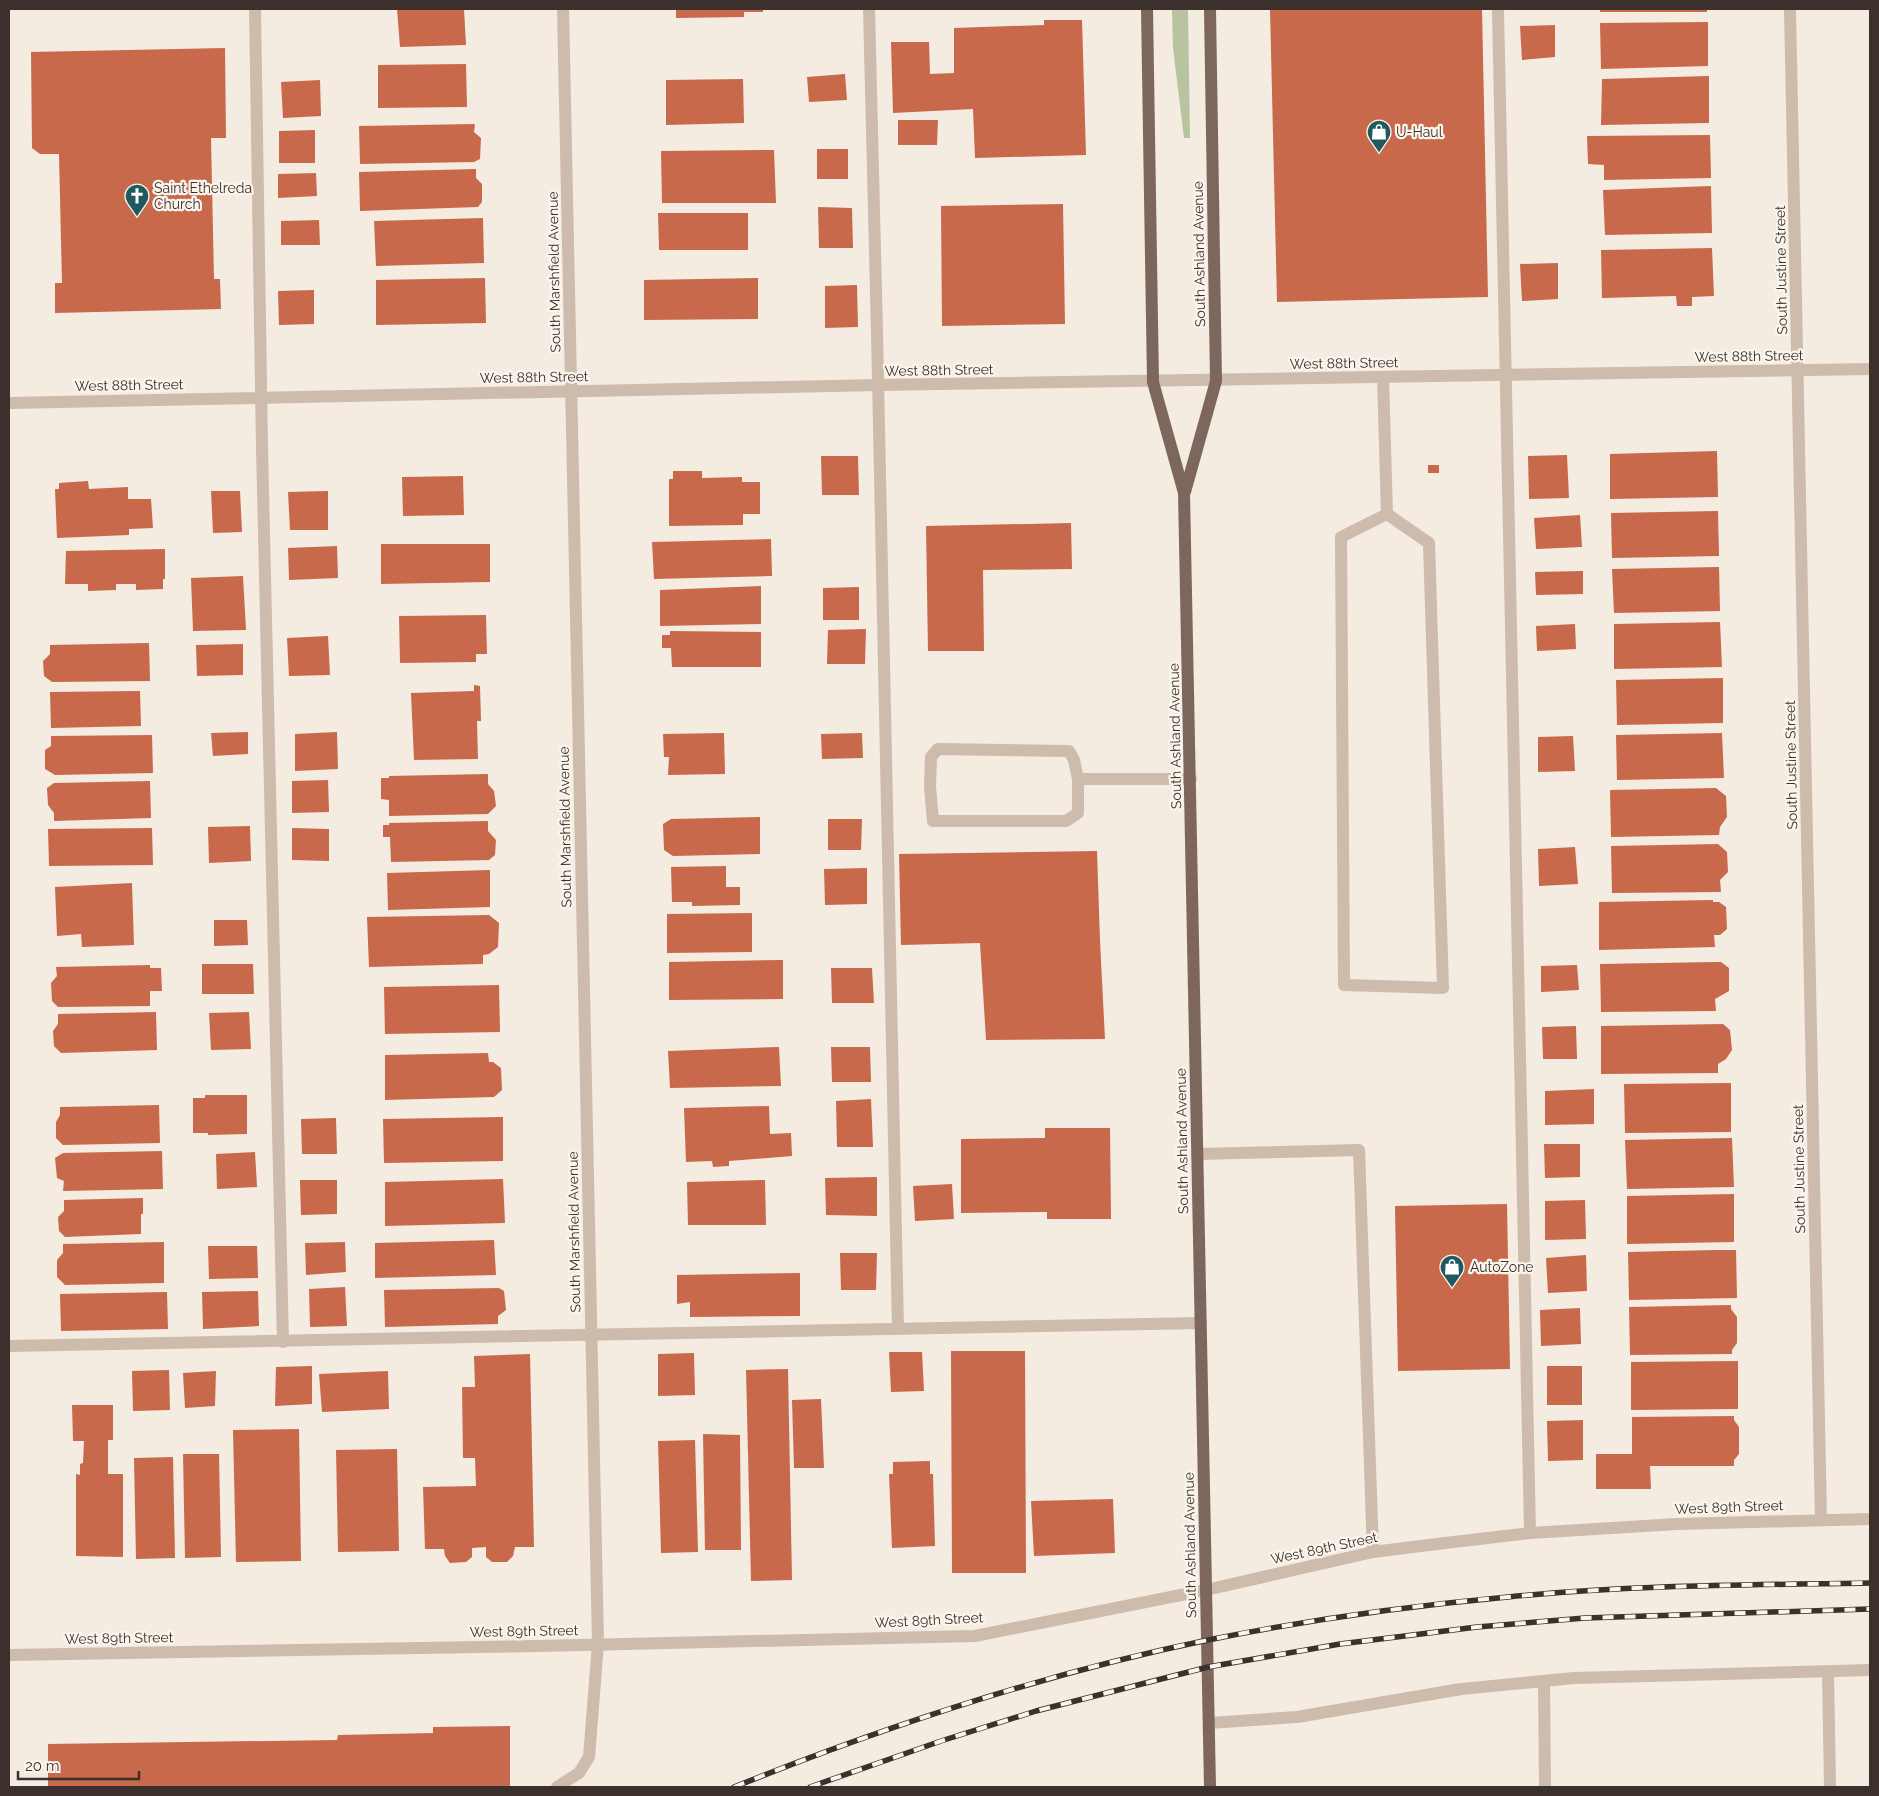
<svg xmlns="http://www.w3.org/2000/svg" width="1879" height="1796" font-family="Raleway,sans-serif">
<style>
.green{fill:#b8c4a0}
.building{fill:#c8694b}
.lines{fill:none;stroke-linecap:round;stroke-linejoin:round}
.minor{stroke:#cdbbac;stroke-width:12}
.major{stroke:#7d675c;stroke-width:12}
.rail-casing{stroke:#3b302b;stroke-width:5.5}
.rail{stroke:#fbf5ee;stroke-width:4;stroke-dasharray:11;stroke-linecap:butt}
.labels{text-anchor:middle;stroke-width:4.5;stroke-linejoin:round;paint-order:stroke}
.poi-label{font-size:14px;fill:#3b302b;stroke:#fbf5ee;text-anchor:start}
.street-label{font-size:14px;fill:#3b302b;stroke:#fbf5ee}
</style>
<rect width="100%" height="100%" fill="#f4ebe1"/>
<path class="green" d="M1172,9H1188L1190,138H1184L1173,48Z"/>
<g class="building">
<path d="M397,9H464L466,45L400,47Z"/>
<path d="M676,9H763V12H744V17L676,18Z"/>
<path d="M1270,9H1482L1488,297L1277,302Z"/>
<rect x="1600" y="9" width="107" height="3"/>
<path d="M1044,20H1082L1086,155L975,158L973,109L893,113L891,42H929L930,74L954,73V28L1044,25Z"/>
<path d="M1708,22V66L1601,69L1600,23Z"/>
<path d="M1555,25V57L1522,60L1520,26Z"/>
<path d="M225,48L226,138H211L214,279H220L221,309L55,313V283H62L59,154H40L32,148L31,52Z"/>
<path d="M466,64L467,107L378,108V65Z"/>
<path d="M845,74L847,100L809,102L807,77Z"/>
<path d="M1709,76V123L1601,125L1602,79Z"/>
<path d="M743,79L744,123L666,125V80Z"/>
<path d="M320,80L321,116L283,118L281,82Z"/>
<path d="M898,120H938L937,145H898Z"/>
<path d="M475,124L474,132L481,138L480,159L474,162L360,164L359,126Z"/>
<path d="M315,130V163H279V131Z"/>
<path d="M1710,135L1711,178L1604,180V165L1588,164L1587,136Z"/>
<rect x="817" y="149" width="31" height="30"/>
<path d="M774,150L776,203H662L661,151Z"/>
<path d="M476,169V178L482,184V202L478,207L360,211L359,172Z"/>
<path d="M316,173L317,196L278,198V174Z"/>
<path d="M1711,186L1712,233L1605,235L1603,190Z"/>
<path d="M1063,204L1065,324L942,326L941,206Z"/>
<path d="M818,207L852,208L853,248H819Z"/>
<path d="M658,213H748V250H659Z"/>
<path d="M483,218L484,263L376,266L374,221Z"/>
<path d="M319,220L320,245H281V221Z"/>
<path d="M1712,248L1714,296L1692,297V306H1677L1676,296L1602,298L1601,250Z"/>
<path d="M1558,263V299L1522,301L1520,264Z"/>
<path d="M485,278L486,323L376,325V280Z"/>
<path d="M758,278V319L644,320V280Z"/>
<path d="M857,285L858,327L825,328V286Z"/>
<path d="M314,290V324L279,325L278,291Z"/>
<path d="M1717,451L1718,497L1610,499V454Z"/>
<path d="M1567,455L1569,498L1529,499L1528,456Z"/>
<path d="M821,456H858L859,495H822Z"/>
<rect x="1428" y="465" width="11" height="8"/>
<path d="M673,471H702V478L742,477V482H760V514H743V525L669,526V479H673Z"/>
<path d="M463,476L464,515L403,516L402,477Z"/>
<path d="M88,481L89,489L128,487V499H151L153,528L129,529V535L57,538L55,489H59V483Z"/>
<path d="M211,491H240L242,532L213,533Z"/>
<path d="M328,491V530H290L288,492Z"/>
<path d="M1718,511L1719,556L1612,558L1611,513Z"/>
<path d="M1580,515L1582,547L1536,549L1534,518Z"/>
<path d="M1071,523L1072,569L983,570L984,651H928L926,526Z"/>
<path d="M771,539L772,576L654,579L652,542Z"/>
<path d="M381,544H490V582L381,584Z"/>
<path d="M337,546L338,578L289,580L288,548Z"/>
<path d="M165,549V579H163V589L136,590V584H116V590L88,591V584H65L66,551Z"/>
<path d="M1719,567L1720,611L1614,613L1612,569Z"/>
<path d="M1583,571V594L1536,595L1535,572Z"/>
<path d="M243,576L246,630L193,631L191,578Z"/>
<path d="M761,586V624L660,626V590Z"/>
<path d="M859,587V620H823V588Z"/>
<path d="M486,615L487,654H476V662L400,663L399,616Z"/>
<path d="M1720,622L1722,667L1614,669V624Z"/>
<path d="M1575,624L1576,649L1537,651L1536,626Z"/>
<path d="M866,629L865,664H827L828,630Z"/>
<path d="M670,631L761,632V667H672L671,648H662V635H670Z"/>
<path d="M328,636L330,675L289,676L287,638Z"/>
<path d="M149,643L150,681L52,682L44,676L43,661L50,654V645Z"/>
<path d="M243,644V675L197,676L196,645Z"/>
<path d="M1723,678V723L1617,725L1616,680Z"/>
<path d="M474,685L480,686L481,721H477L478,759L414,760L411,693L474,691Z"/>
<path d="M140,691L141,726L51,728L50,692Z"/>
<path d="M248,732V754L213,756L211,733Z"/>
<path d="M337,732L338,769L295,771V734Z"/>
<path d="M724,733L725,774L668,775L669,757H664L663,734Z"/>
<path d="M862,733L863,758L822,759L821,734Z"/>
<path d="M1722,733L1724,778L1617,780L1616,735Z"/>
<path d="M152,735L153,773L55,775L45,769V750L51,746V736Z"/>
<path d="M1573,736L1575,771L1538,772V737Z"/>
<path d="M488,774V784L494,791L496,806L488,814L389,816V800L381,799V778H389V776Z"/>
<path d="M328,780L329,812L292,813V781Z"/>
<path d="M150,781L151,818L54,821V813L48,805L47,788L54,783Z"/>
<path d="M1716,788L1726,796L1727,817L1720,827L1719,835L1611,837L1610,790Z"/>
<path d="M760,817V854L673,856L664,850L663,824L671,819Z"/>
<path d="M828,819H862L861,850H828Z"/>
<path d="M488,821V831L496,840L495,855L489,860L391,862L390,837H383V825H389V823Z"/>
<path d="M250,826L251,861L209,863L208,827Z"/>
<path d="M152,828L153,865L49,866L48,829Z"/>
<path d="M292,828L329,829V861L292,860Z"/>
<path d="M1718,844L1727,852L1728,872L1720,880L1721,892L1612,893L1611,846Z"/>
<path d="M1575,847L1578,884L1539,886L1538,849Z"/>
<path d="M1097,851L1100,941L1105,1039L986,1040L980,943L901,945L899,854Z"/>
<path d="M726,866V887H740V905L692,906V902H672L671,867Z"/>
<path d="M867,868V904L825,905L824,869Z"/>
<path d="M490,870V907L388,910L387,873Z"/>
<path d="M132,883L134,945L82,947L81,934L57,936L55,887Z"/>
<path d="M1713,900V902H1719L1726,907L1727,929L1720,935H1714L1715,947L1599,950V902Z"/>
<path d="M752,913V952L667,953V914Z"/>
<path d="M489,915L499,923L498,947L489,954L483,955V964L369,967L367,917Z"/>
<path d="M214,920H247L248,945L214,946Z"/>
<path d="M783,960V999L669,1000V962Z"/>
<path d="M1715,962H1721L1729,968V991L1715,999L1716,1011L1601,1012L1600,964Z"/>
<path d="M202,964H253L254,994H202Z"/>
<path d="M150,965V968H161L162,991H150V1006L58,1007L52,1001L51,983L57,976L56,967Z"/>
<path d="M1577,965L1579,990L1541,992V966Z"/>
<path d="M831,968H872L874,1003H832Z"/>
<path d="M499,985L500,1032L385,1034L384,987Z"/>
<path d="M156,1012L157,1050L61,1053L54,1046L53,1031L58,1024V1014Z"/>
<path d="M249,1012L251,1049L211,1050L209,1013Z"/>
<path d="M1723,1024L1730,1030L1732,1050L1726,1059L1718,1064V1073L1601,1074V1026Z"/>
<path d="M1576,1026L1577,1059H1543L1542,1027Z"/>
<path d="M779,1047L781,1086L670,1088L668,1051Z"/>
<path d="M831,1047H870L871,1082H832Z"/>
<path d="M488,1053L489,1062H493L501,1068L502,1090L494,1097L385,1100V1055Z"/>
<path d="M1731,1083V1132L1625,1133L1624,1084Z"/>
<path d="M1594,1089V1124L1545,1125V1091Z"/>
<path d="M205,1095H247V1134L208,1135V1133H193V1098H205Z"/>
<path d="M871,1099L873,1147H837L836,1101Z"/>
<path d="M159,1105L160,1143L63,1145L56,1138V1122L60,1115V1107Z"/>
<path d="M769,1106L770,1134L791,1133L792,1156L729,1161V1166L713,1167L712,1161L686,1162L684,1108Z"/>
<path d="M503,1117V1161L384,1163L383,1119Z"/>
<path d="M336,1118L337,1154H302L301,1119Z"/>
<path d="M1045,1128H1110L1111,1219H1047V1212L961,1213V1139L1045,1138Z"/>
<path d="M1732,1138L1734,1187L1627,1189L1625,1140Z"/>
<path d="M1544,1144H1580V1177L1545,1178Z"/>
<path d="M162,1151L163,1189L63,1191L64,1181L57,1178L55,1158L63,1153Z"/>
<path d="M255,1152L257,1187L217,1189L216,1154Z"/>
<path d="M877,1177V1216L826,1215L825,1178Z"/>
<path d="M503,1179L505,1223L385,1226V1182Z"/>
<path d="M300,1180H337V1214L301,1215Z"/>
<path d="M765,1180L766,1225H688L687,1182Z"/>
<path d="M952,1184L954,1219L915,1221L913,1186Z"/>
<path d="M1734,1194V1242L1627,1244V1196Z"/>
<path d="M143,1198V1214H141V1234L65,1237L59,1231L58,1217L64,1211V1200Z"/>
<path d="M1585,1200L1586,1239L1545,1240V1201Z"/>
<path d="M1507,1204L1510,1369L1398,1371L1395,1206Z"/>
<path d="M494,1240L496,1275L375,1278V1243Z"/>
<path d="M164,1242V1283L65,1285L57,1277V1260L63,1253V1244Z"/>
<path d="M345,1242L346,1272L306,1275L305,1243Z"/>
<path d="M208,1246H257L258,1278L209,1279Z"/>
<path d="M1715,1250H1736L1737,1298L1629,1300L1628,1252Z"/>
<path d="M840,1253H877L876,1290H841Z"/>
<path d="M1586,1255L1587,1291L1548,1293L1546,1258Z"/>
<path d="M800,1273V1316L690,1317V1302L677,1304V1275Z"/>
<path d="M345,1287L347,1326L310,1327L309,1289Z"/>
<path d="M499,1288L504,1291L506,1310L498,1316V1324L385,1327L384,1290Z"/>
<path d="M258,1291L259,1326L203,1329L202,1292Z"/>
<path d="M167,1292L168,1329L61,1331L60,1294Z"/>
<path d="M1731,1305V1309L1737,1317V1343L1732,1350V1354L1630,1355L1629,1307Z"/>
<path d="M1580,1308L1581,1344L1541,1346L1540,1310Z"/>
<path d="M951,1351H1025L1026,1573H952Z"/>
<path d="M889,1352H922L924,1391L891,1392Z"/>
<path d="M694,1353L695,1395L658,1396V1354Z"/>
<path d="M530,1354L534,1547H515L513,1556L507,1562H492L486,1557V1547L472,1548V1557L466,1562L450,1563L445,1556L444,1549H425L423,1487L476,1486L475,1458H463L462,1387H475L474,1356Z"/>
<path d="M1738,1361V1409L1631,1410V1362Z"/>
<path d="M312,1366V1404L275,1406L276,1367Z"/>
<rect x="1547" y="1366" width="35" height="39"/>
<path d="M788,1369L792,1580L751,1581L746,1370Z"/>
<path d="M169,1370L170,1410L133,1411L132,1371Z"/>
<path d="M216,1371L215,1406L185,1408L183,1373Z"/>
<path d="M388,1371L389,1409L322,1412L319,1374Z"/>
<path d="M821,1399L824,1468H794L792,1400Z"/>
<path d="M72,1405H113V1440H108V1474H123V1557L76,1556V1474L80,1475V1464L83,1463L84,1441H73Z"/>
<path d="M1734,1416V1420L1739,1427V1454L1734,1460V1466H1650L1651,1489H1596V1454H1632V1417Z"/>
<path d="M1583,1420V1460L1548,1461L1547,1421Z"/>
<path d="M299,1429L301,1561L236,1562L233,1430Z"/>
<path d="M703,1434L740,1435L741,1550H705Z"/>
<path d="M695,1440L698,1552L661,1553L658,1441Z"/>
<path d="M397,1449L399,1551L338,1552L336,1450Z"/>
<path d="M183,1454H219L221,1557L185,1558Z"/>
<path d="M173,1457L175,1558L136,1559L134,1458Z"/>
<path d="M930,1461V1474H933L935,1546L892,1548L889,1474H893V1462Z"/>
<path d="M1113,1499L1115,1553L1034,1556L1031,1501Z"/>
<path d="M510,1726V1787H48V1744L337,1740L338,1735L433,1733V1727Z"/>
</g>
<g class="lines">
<g class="minor">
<path d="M255,9L262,448L283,1342"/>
<path d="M869,9L877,332L898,1329"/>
<path d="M1498,9L1530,1533"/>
<path d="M1790,9L1821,1520"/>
<path d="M1383,377L1387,514L1341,537L1344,985L1443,988L1429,543L1387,514"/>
<path d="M9,403L878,385L1870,369"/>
<path d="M1078,779V813L1066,821H933L930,787L931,757L938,749L1069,751L1074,760L1078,779H1191"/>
<path d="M1197,1154L1359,1150L1373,1552"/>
<path d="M9,1346L1201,1323"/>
<path d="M9,1655L539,1646L975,1636L1206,1590L1373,1552L1445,1543L1530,1533L1677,1524L1870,1519"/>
<path d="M1828,1671L1830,1787"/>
<path d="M1544,1681L1545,1787"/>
<path d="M1209,1723L1297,1717L1461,1689L1574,1678L1870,1670"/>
<path d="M557,1787L579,1773L589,1757L598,1644L563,9"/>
</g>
<g class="major">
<path d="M1147,9L1153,382L1184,493L1210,1787"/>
<path d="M1185,492L1216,381L1210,9"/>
</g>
<defs>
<g id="rail">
<path d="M734,1787C887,1726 1046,1673 1208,1640C1307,1620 1408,1606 1508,1597C1628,1585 1750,1585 1870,1583"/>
<path d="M810,1787L941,1741L1036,1711L1208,1667L1340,1644L1477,1627L1585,1618L1870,1609"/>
</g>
</defs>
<use href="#rail" class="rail-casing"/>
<use href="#rail" class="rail"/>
</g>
<defs>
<symbol id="shop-pin" viewBox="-11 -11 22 30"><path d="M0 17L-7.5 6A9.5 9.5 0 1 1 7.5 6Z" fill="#1f5a5e" stroke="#fbf5ee"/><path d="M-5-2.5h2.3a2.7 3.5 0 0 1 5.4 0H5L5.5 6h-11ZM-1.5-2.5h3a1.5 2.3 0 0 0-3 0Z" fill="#fff"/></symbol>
<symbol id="church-pin" viewBox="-11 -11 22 30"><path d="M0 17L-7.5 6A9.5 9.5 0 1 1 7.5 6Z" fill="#1f5a5e" stroke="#fbf5ee"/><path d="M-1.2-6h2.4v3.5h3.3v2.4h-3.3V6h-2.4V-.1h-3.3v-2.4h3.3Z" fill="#fff"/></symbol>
</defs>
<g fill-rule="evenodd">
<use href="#shop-pin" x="1365" y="118" width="28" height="38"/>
<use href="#church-pin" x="123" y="182" width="28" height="38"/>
<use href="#shop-pin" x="1438" y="1253" width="28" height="38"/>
</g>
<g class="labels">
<g class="poi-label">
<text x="1396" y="137">U-Haul</text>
<text x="154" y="193">Saint Ethelreda<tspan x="154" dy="16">Church</tspan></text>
<text x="1470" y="1272">AutoZone</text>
</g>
<g class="street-label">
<text transform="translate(1199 254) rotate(-91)" y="5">South Ashland Avenue</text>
<text transform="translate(1781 270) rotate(-91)" y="5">South Justine Street</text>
<text transform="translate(554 272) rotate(-91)" y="5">South Marshfield Avenue</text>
<text transform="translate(1749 356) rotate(-1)" y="5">West 88th Street</text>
<text transform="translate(1344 363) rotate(-1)" y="5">West 88th Street</text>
<text transform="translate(939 370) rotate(-1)" y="5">West 88th Street</text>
<text transform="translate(534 377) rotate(-1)" y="5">West 88th Street</text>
<text transform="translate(129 385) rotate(-1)" y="5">West 88th Street</text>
<text transform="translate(1175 736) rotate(-91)" y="5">South Ashland Avenue</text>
<text transform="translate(1791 765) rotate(-91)" y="5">South Justine Street</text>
<text transform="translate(565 827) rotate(-91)" y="5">South Marshfield Avenue</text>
<text transform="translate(1182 1141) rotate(-91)" y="5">South Ashland Avenue</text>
<text transform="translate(1799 1169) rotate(-91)" y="5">South Justine Street</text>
<text transform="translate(574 1232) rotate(-91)" y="5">South Marshfield Avenue</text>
<text transform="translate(1729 1507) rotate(-2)" y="5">West 89th Street</text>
<text transform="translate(1190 1545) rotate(-91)" y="5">South Ashland Avenue</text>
<text transform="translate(1324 1548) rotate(-12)" y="5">West 89th Street</text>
<text transform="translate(929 1620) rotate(-3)" y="5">West 89th Street</text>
<text transform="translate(524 1631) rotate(-1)" y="5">West 89th Street</text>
<text transform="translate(119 1638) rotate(-1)" y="5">West 89th Street</text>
</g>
</g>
<rect width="1879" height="1796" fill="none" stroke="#3b302b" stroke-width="20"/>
<path d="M18 1771v8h121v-8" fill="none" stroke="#3b302b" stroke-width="2.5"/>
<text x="25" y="1771" font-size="15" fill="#3b302b" stroke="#fbf5ee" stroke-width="4" paint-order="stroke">20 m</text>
</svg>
